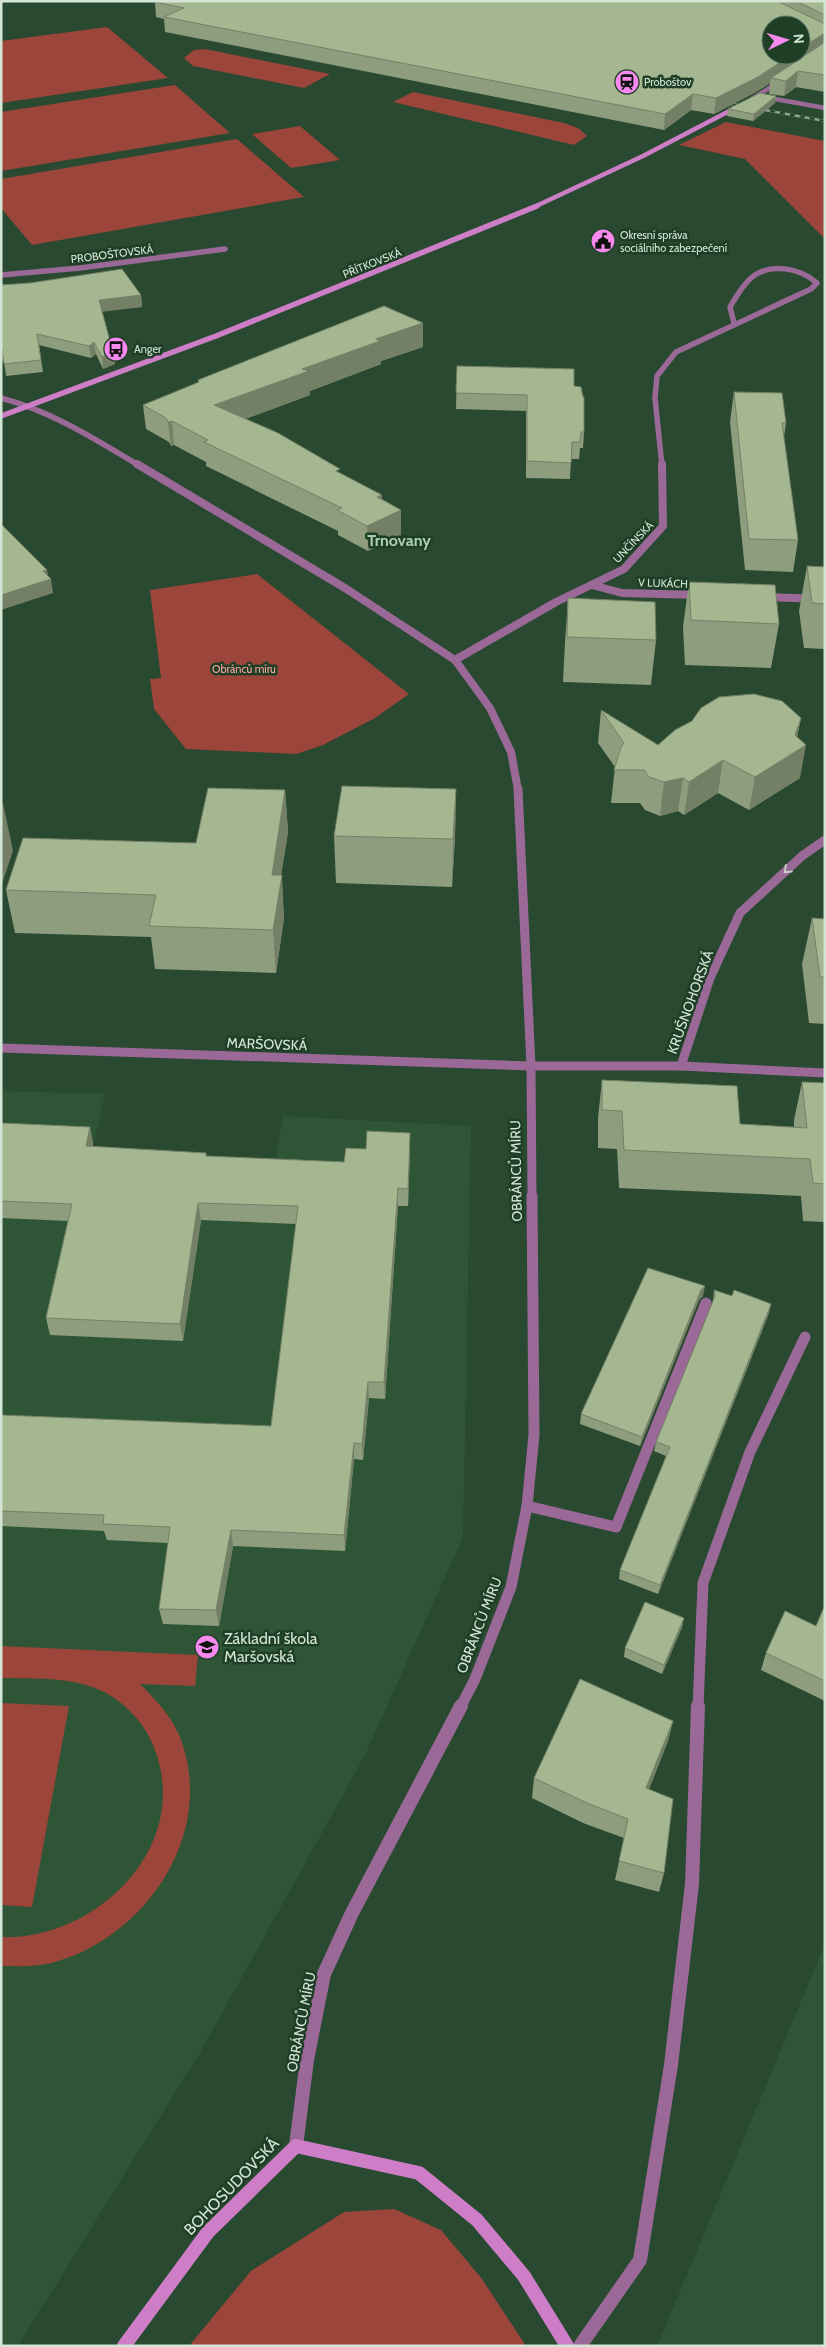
<svg xmlns="http://www.w3.org/2000/svg" width="826" height="2347" font-family="Cabin,sans-serif">
<style>
.built{fill:#2f5537}
.green{fill:#9c453a}
.lines{fill:none;stroke-linecap:round;stroke-linejoin:round}
.street-far5{stroke:#9b6997;stroke-width:4.5}
.street-far4{stroke:#9b6997;stroke-width:5.5}
.street-far3{stroke:#9b6997;stroke-width:8}
.street-far2{stroke:#9b6997;stroke-width:9}
.street-far1{stroke:#9b6997;stroke-width:11}
.street{stroke:#9b6997;stroke-width:14}
.secondary-far2{stroke:#cd7ec7;stroke-width:4.5}
.secondary-far1{stroke:#cd7ec7;stroke-width:5.5}
.secondary{stroke:#cd7ec7;stroke-width:14}
.rail-casing{stroke:#8ea592;stroke-width:2.5}
.rail{stroke:#1f3e26;stroke-width:2;stroke-dasharray:5;stroke-linecap:butt}
.wall{fill:#8d9d7d}
.shaded-wall{fill:#738066}
.building{fill:#a4b791;stroke:#738066}
.oneway{stroke:#c8ccc9}
.labels{text-anchor:middle;stroke-width:5;stroke-linejoin:round;paint-order:stroke}
.far-poi-label{font-size:11px;fill:#d3e5d5;stroke:#1f3e26;text-anchor:start}
.far-street-label{font-size:11px;fill:#d3e5d5;stroke:#1f3e26}
.far-park-label{font-size:11px;fill:#fda99b;stroke:#1f3e26}
.street-label{font-size:14px;fill:#d3e5d5;stroke:#1f3e26}
.far-district-label{font-size:16px;font-weight:bold;fill:#aaceaf;stroke:#1f3e26}
.near-poi-label{font-size:16px;fill:#d3e5d5;stroke:#1f3e26;text-anchor:start}
.near-street-label{font-size:16px;fill:#d3e5d5;stroke:#1f3e26}
</style>
<rect width="100%" height="100%" fill="#294930"/>
<g class="built">
<path d="M1,1091L105,1094L89,1163L273,1177L283,1116L471,1126L463,1537L364,1757L201,2051L18,2346H1Z"/>
<path d="M825,1948V2346H657L823,1949Z"/>
</g>
<g class="green">
<path d="M107,27L168,78L1,103V41Z"/>
<path d="M205,49L330,74L304,88L193,66L184,58L194,50Z"/>
<path d="M175,85L230,133L1,171V112Z"/>
<path d="M413,92L564,123L578,128L587,136L574,145L393,102Z"/>
<path d="M726,122L825,141V239L745,159L679,145Z"/>
<path d="M300,126L340,160L291,168L252,134Z"/>
<path d="M237,139L304,197L32,245L1,208V179Z"/>
<path d="M257,574L409,694L375,718L323,745L296,754L186,749L154,709L150,679L161,678L150,590Z"/>
<path d="M1,1646L198,1655L195,1686L140,1684C159,1703 177,1722 184,1749C212,1843 139,1943 47,1964C32,1967 16,1966 1,1966V1937C92,1941 188,1852 157,1756C149,1729 131,1707 106,1693C74,1676 36,1679 1,1678Z"/>
<path d="M1,1703L69,1706L32,1907L1,1905Z"/>
<path d="M394,2209L441,2230L482,2279L526,2346H189L251,2271L344,2212Z"/>
</g>
<g class="lines">
<g class="street-far5">
<path d="M764,97L825,108"/>
<path d="M752,99L780,81"/>
</g>
<g class="street-far4">
<path d="M1,275L80,268L225,249"/>
<path d="M1,398C51,411 95,439 140,466"/>
<path d="M662,466L655,398L657,376L676,352L811,289L817,283C800,268 770,262 751,278C742,286 736,297 730,307L734,323"/>
</g>
<g class="street-far3">
<path d="M137,464L345,588L455,660L490,708L511,752L518,790"/>
<path d="M592,585L622,593L699,595"/>
<path d="M763,597L825,599"/>
<path d="M455,660L556,602L624,569L663,526L662,464"/>
</g>
<g class="street-far2">
<path d="M518,789L531,1066L532,1197"/>
<path d="M1,1048L531,1066H681L825,1073"/>
<path d="M681,1066L710,978L740,913L802,856L825,840"/>
</g>
<g class="street-far1">
<path d="M527,1506L616,1527L706,1303"/>
<path d="M460,1708L475,1679L511,1587L527,1506L534,1435L532,1196"/>
<path d="M698,1708L703,1583L750,1452L805,1337"/>
</g>
<g class="street">
<path d="M296,2146L307,2060L324,1974L352,1913L461,1706"/>
<path d="M580,2346L640,2260L671,2065L692,1884L698,1706"/>
</g>
<path class="secondary-far2" d="M534,207L643,156L739,106"/>
<path class="secondary-far1" d="M1,416L216,336L537,206"/>
<path class="secondary" d="M124,2346L208,2232L296,2146L419,2173L477,2220L524,2276L567,2346"/>
<defs>
<path id="rail" d="M721,102L825,121"/>
</defs>
<use href="#rail" class="rail-casing"/>
<use href="#rail" class="rail"/>
</g>
<g class="wall">
<path d="M156,1H825V92L796,87L784,96L769,94L770,83L756,92L714,114L691,110L664,130L165,32L164,19L156,17L155,2Z"/>
<path d="M776,96L775,103L753,121L727,116L728,109Z"/>
<path d="M30,283L141,295L142,307L102,311L115,364L103,369L96,354L91,358L39,345L43,372L6,376L4,361H1V285Z"/>
<path d="M423,347L381,361V364L310,391V395L245,419L340,473L382,499L401,510V535L368,551L338,535V531L206,466V462L174,445L171,446L169,442L146,429L143,405L199,383L198,380Z"/>
<path d="M457,366L574,386L584,432L583,448H580L579,459H571L570,479L526,478V411L456,409Z"/>
<path d="M734,392L786,423L784,437L798,540L793,572L745,570L730,422Z"/>
<path d="M807,566L825,567V649L804,648L799,611Z"/>
<path d="M689,582L779,624L771,668L685,665L683,627Z"/>
<path d="M568,598L656,640L651,685L563,682L565,643Z"/>
<path d="M601,710L658,745L801,718L797,737L800,778L749,810L718,793L684,815L678,811L660,816L645,810L640,803H611L615,767L598,743Z"/>
<path d="M456,789L455,837L452,887L336,883L334,836Z"/>
<path d="M285,790L288,832L281,875L284,918L276,973L155,969L151,937L15,933L6,890L196,843Z"/>
<path d="M812,918L825,919V1024L809,1023L802,964Z"/>
<path d="M602,1080L740,1124L794,1127V1120L802,1082L825,1083V1222L803,1221L801,1196L619,1188L617,1149L598,1148V1118Z"/>
<path d="M1,1123L90,1127L93,1144V1146L207,1156L344,1162L410,1150L408,1206H398L385,1399L369,1398L363,1460L354,1459L345,1551L233,1546L219,1626L163,1624L159,1609L168,1543L107,1540L104,1531L1,1526V1415L271,1426L296,1224L201,1220L183,1341L50,1335L46,1318L68,1221L1,1218Z"/>
<path d="M648,1268L703,1296L699,1300L640,1446L580,1424L581,1414Z"/>
<path d="M714,1290L732,1296L771,1304L769,1313L658,1594L619,1579L620,1570L666,1456L654,1451L656,1442L713,1302Z"/>
<path d="M825,1605V1701L761,1670L766,1653L816,1626Z"/>
<path d="M684,1618L682,1627L662,1674L624,1657L625,1648Z"/>
<path d="M673,1721L668,1741L649,1789L664,1873L659,1892L615,1880L624,1838L583,1823L532,1798L534,1778Z"/>
</g>
<g class="shaded-wall">
<path d="M825,33V44L771,78L770,83L756,92L714,114L716,98L791,55H801V48Z"/>
<path d="M798,71L796,87L784,96L786,81Z"/>
<path d="M693,94L691,110L664,130L665,114Z"/>
<path d="M776,96L775,103L753,121L754,114Z"/>
<path d="M141,295L142,307L101,312L99,300Z"/>
<path d="M423,323V347L381,361V364L310,391V395L216,430L214,405L376,339Z"/>
<path d="M94,342L96,354L91,358L89,346Z"/>
<path d="M1,349H2L4,361H1Z"/>
<path d="M113,352L115,364L103,369L102,357Z"/>
<path d="M172,421L174,445L171,446L168,422Z"/>
<path d="M382,495V519L401,510V535L368,551L367,526L377,497Z"/>
<path d="M47,570L49,580L51,579L53,593L1,610V595L43,571Z"/>
<path d="M801,718L794,752L806,745L800,778L749,810L755,777L795,735Z"/>
<path d="M723,760L718,793L684,815L689,782Z"/>
<path d="M683,778L678,811L660,816L664,782Z"/>
<path d="M456,789L455,837L452,887L453,839Z"/>
<path d="M285,790L288,832L276,908L282,875L284,918L276,973L273,930L272,875Z"/>
<path d="M3,803L13,851L1,887V809Z"/>
<path d="M90,1127L93,1144L89,1164L86,1146Z"/>
<path d="M410,1133V1150L408,1206V1189Z"/>
<path d="M398,1188V1206L385,1399L384,1382Z"/>
<path d="M198,1203L201,1220L183,1341L180,1324Z"/>
<path d="M705,1286L703,1296L699,1300L640,1446L642,1437L701,1290Z"/>
<path d="M771,1304L769,1313L658,1594L660,1585Z"/>
<path d="M368,1382L369,1398L363,1460L362,1444Z"/>
<path d="M354,1443V1459L345,1551L344,1535Z"/>
<path d="M231,1530L233,1546L219,1626L216,1610Z"/>
<path d="M684,1618L682,1627L662,1674L664,1665Z"/>
<path d="M673,1721L668,1741L642,1807L646,1788Z"/>
</g>
<g class="building">
<path d="M156,1H777L825,24V33L801,48V25H771V55H791L758,77L716,98L693,94L665,114L164,17L184,8L155,2Z"/>
<path d="M796,1H825V15Z"/>
<path d="M825,42V75L798,71L786,81L771,78Z"/>
<path d="M760,93L776,96L754,114L728,109Z"/>
<path d="M122,269L141,295L99,300L113,352L102,357L94,342L89,346L37,334L41,360L4,364L2,349H1V285L30,283Z"/>
<path d="M384,306L423,323L376,339L380,341L302,369L309,371L214,405L278,433L340,469L336,471L382,495L377,497L401,510L367,526L337,510L342,508L204,442L208,440L172,421L168,422L166,418L143,405L199,382L198,380Z"/>
<path d="M457,366L574,369V386L581,387L583,397H584V432H581L580,442H572L571,463L527,461V395L456,393Z"/>
<path d="M734,392L782,393L786,423H782L798,540L749,539Z"/>
<path d="M1,524L47,570L43,571L51,579L1,595Z"/>
<path d="M807,566L825,567V604L812,603Z"/>
<path d="M689,582L775,585L779,624L691,620Z"/>
<path d="M568,598L655,602L656,640L567,637Z"/>
<path d="M754,694L782,701L801,718L795,735L806,745L755,777L723,760L689,782L683,778L664,782L649,777L644,770H614L621,747L624,743L601,710L658,745L675,730L692,721L701,708L719,697Z"/>
<path d="M342,786L456,789L453,839L334,836Z"/>
<path d="M208,788L285,790L272,875H282L273,930L149,926L156,895L6,890L23,838L196,843Z"/>
<path d="M812,918L825,919V977H820Z"/>
<path d="M602,1080L737,1086L740,1124L807,1128L802,1082L825,1083V1184L813,1183L810,1159L624,1150L622,1111L602,1110Z"/>
<path d="M1,1123L90,1127L86,1146L206,1153V1156L344,1162L346,1148L366,1149L367,1131L410,1133L408,1189L398,1188L384,1382H368L362,1444L354,1443L344,1535L231,1530L216,1610L159,1609L170,1527L103,1524L104,1515L1,1511V1415L271,1426L298,1206L198,1203L180,1324L46,1318L72,1204L1,1201Z"/>
<path d="M648,1268L705,1286L701,1290L642,1437L581,1414Z"/>
<path d="M714,1290L732,1296L734,1290L771,1304L660,1585L620,1570L670,1447L656,1442L715,1296Z"/>
<path d="M645,1602L684,1618L664,1665L625,1648Z"/>
<path d="M825,1605V1681L766,1653L785,1611L816,1626Z"/>
<path d="M580,1679L673,1721L646,1788L673,1799L664,1873L619,1861L628,1819L587,1803L534,1778Z"/>
</g>
<defs><path id="oneway-chevron" d="M-2-3.5L2.5 0L-2 3.5" fill="none" stroke-width="1.6" stroke-linecap="round" stroke-linejoin="round" transform="scale(1.25)"/></defs>
<use class="oneway" href="#oneway-chevron" transform="translate(787 870) rotate(137)"/>
<defs>
<symbol id="station-disc" viewBox="-11 -11 22 22"><circle r="9.5" fill="#f589ee" stroke="#1f3e26"/><path d="M-3-6H3Q5-6 5-4V2Q5 4 3 4L4.5 6H3L1.5 4h-3L-3 6H-4.5L-3 4Q-5 4-5 2V-4Q-5-6-3-6ZM-3.5-4v3h7v-3ZM-3.5 1v1.5H-2V1ZM2 1v1.5H3.5V1Z" fill="#111"/></symbol>
<symbol id="civic-disc" viewBox="-11 -11 22 22"><circle r="9.5" fill="#f589ee" stroke="#1f3e26"/><path d="M-.6-6.5H3V-4.5H.6V-3L4-1V1h2V6H-6V1h2V-1L-.6-3ZM-1.2 2.5V6h2.4V2.5Z" fill="#111"/></symbol>
<symbol id="bus-disc" viewBox="-11 -11 22 22"><circle r="9.5" fill="#f589ee" stroke="#1f3e26"/><path d="M-5-6H5V4H4V6H2V4H-2V6H-4V4H-5ZM-3.5-4V0h7V-4ZM-3.5 1.2v1.5H-2V1.2ZM2 1.2v1.5H3.5V1.2Z" fill="#111"/></symbol>
<symbol id="school-disc" viewBox="-11 -11 22 22"><circle r="9.5" fill="#f589ee" stroke="#1f3e26"/><path d="M0-5L7-2L0 1L-7-2ZM-4 1L0 2.5L4 1V4Q0 6-4 4Z" fill="#111"/></symbol>
</defs>
<g fill-rule="evenodd">
<use href="#station-disc" x="613" y="68" width="28" height="28"/>
<use href="#civic-disc" x="589" y="227" width="28" height="28"/>
<use href="#bus-disc" x="102" y="335" width="28" height="28"/>
<use href="#school-disc" x="193" y="1633" width="28" height="28"/>
</g>
<g class="labels">
<g class="far-poi-label">
<text x="644" y="86">Proboštov</text>
<text x="620" y="239">Okresní správa<tspan x="620" dy="13">sociálního zabezpečení</tspan></text>
<text x="134" y="353">Anger</text>
</g>
<g class="far-street-label">
<text transform="translate(112 254) rotate(-7)" y="4">PROBOŠTOVSKÁ</text>
<text transform="translate(372 263) rotate(-22)" y="4">PŘÍTKOVSKÁ</text>
<text transform="translate(633 542) rotate(-46)" y="4">UNČÍNSKÁ</text>
<text transform="translate(663 583) rotate(2)" y="4">V LUKÁCH</text>
</g>
<g class="far-park-label">
<text x="244" y="673">Obránců míru</text>
</g>
<g class="street-label">
<text transform="translate(690 1002) rotate(-70)" y="5">KRUŠNOHORSKÁ</text>
<text transform="translate(267 1044) rotate(2)" y="5">MARŠOVSKÁ</text>
<text transform="translate(516 1171) rotate(-91)" y="5">OBRÁNCŮ MÍRU</text>
<text transform="translate(479 1625) rotate(-69)" y="5">OBRÁNCŮ MÍRU</text>
<text transform="translate(301 2022) rotate(-79)" y="5">OBRÁNCŮ MÍRU</text>
</g>
<g class="far-district-label">
<text x="399" y="546">Trnovany</text>
</g>
<g class="near-poi-label">
<text x="224" y="1644">Základní škola<tspan x="224" dy="18">Maršovská</tspan></text>
</g>
<g class="near-street-label">
<text transform="translate(231 2186) rotate(-46)" y="6">BOHOSUDOVSKÁ</text>
</g>
</g>
<rect width="826" height="2347" fill="none" stroke="#d3e5d5" stroke-width="5"/>
<g transform="translate(786 40) rotate(85)"><circle r="24" fill="#1f3e26" stroke="#67816c"/>
<path d="M0-4L9 19L0 12L-9 19Z" fill="#f589ee"/>
<text y="-8" font-size="14" font-weight="bold" text-anchor="middle" fill="#d3e5d5">N</text>
</g>
</svg>
